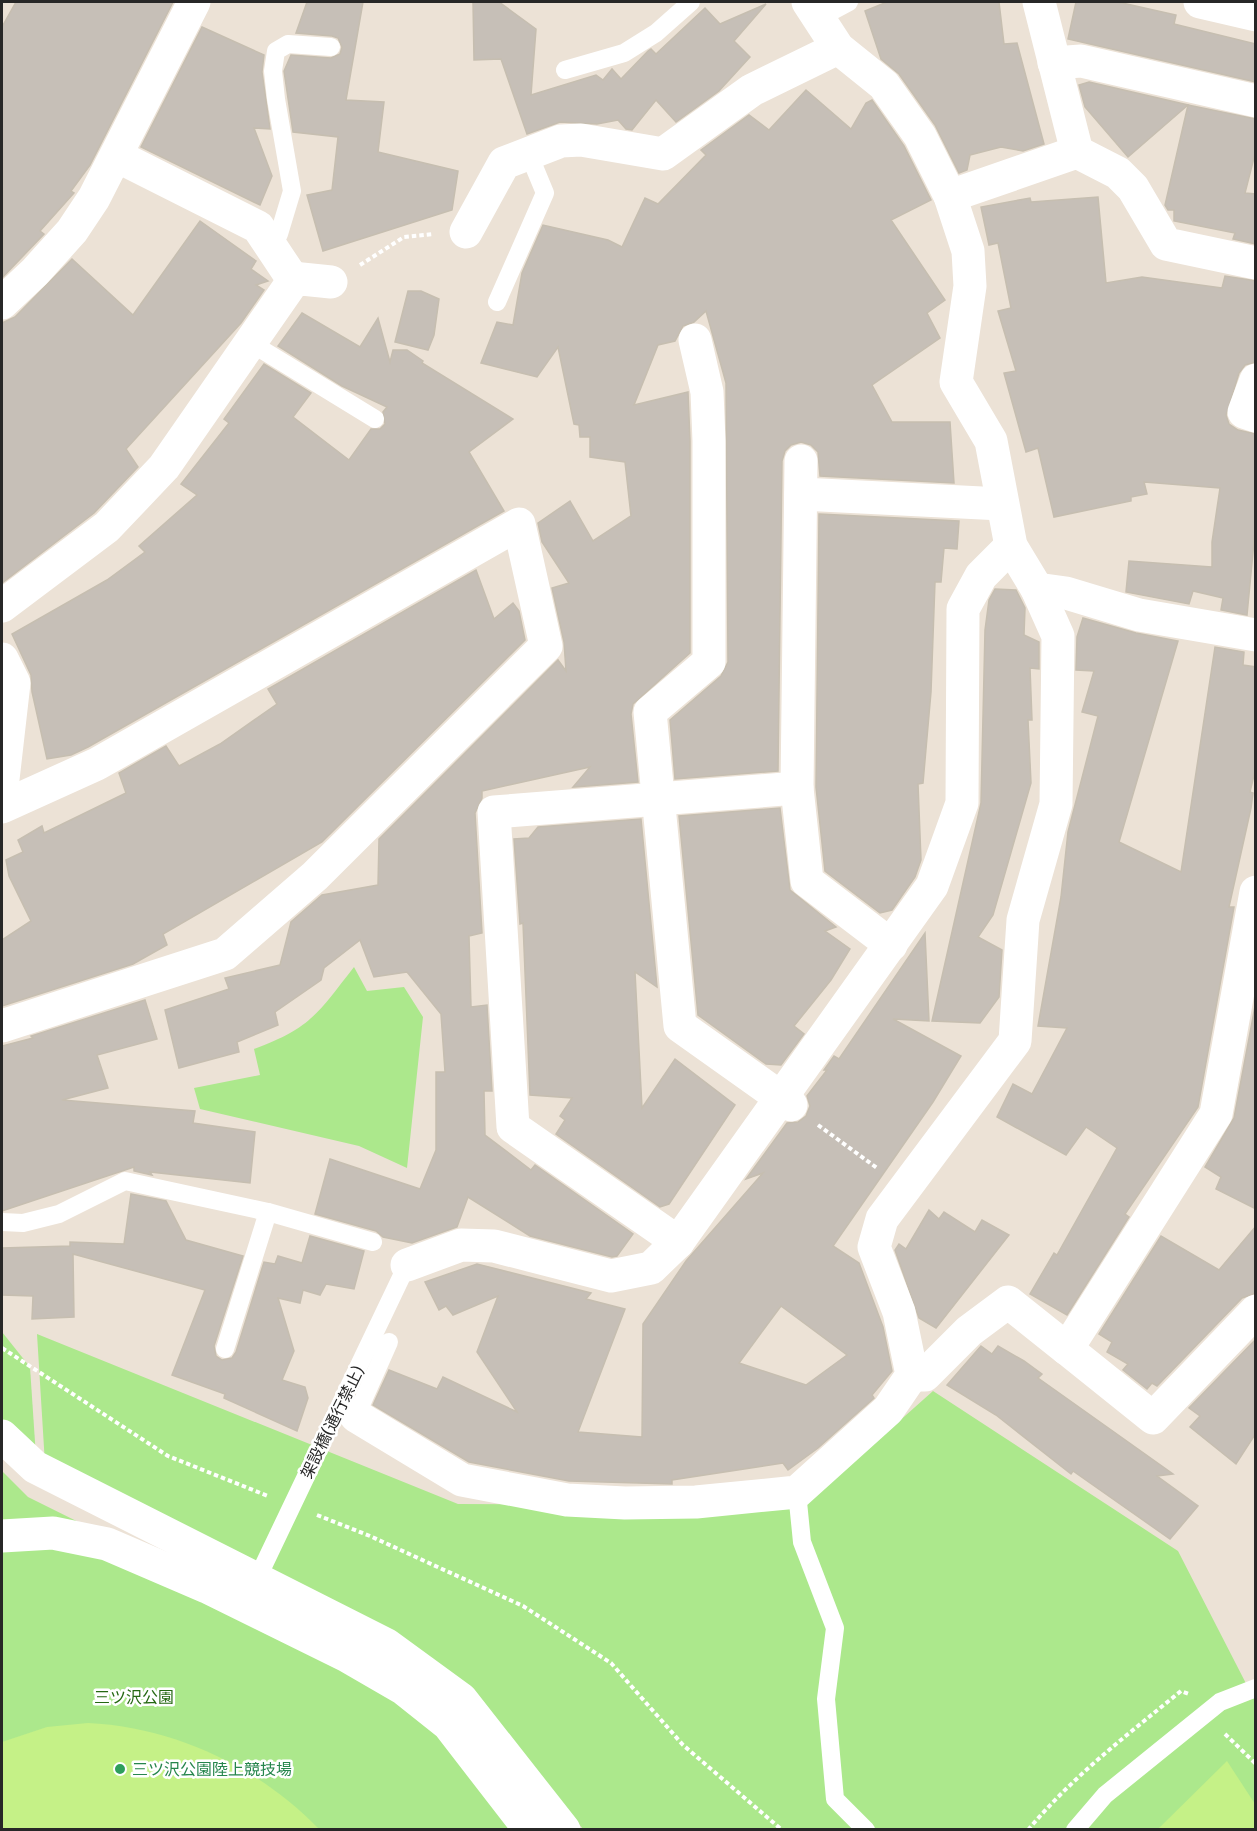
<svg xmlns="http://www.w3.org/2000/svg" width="1257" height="1831" font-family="'Fira Sans','Noto Sans JP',sans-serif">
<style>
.green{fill:#ace88c}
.pitch{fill:#c5f187}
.building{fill:#c6bfb7;stroke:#c6beb0;stroke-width:1.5;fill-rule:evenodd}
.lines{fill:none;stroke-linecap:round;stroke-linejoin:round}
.path{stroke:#fff;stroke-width:4;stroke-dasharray:4.5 3;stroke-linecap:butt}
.lane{stroke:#fff;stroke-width:18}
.street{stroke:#fff;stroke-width:33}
.secondary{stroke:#fff;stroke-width:33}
.leisure-dot{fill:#2e9e5b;stroke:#fff;stroke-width:2}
.labels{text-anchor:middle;stroke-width:5;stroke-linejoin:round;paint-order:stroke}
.street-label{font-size:16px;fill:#272727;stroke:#fff}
.park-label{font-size:16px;fill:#256812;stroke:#fff}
.leisure-label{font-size:16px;fill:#27864d;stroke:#fff;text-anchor:start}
</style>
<rect width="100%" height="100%" fill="#ece2d6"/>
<g class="green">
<path d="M354,967L367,991L404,987L423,1017L407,1168L359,1146L200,1109L194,1088L260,1075L254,1049C311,1028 318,1013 354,967Z"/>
<path d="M2,1332L30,1367L36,1457L2,1428Z"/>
<path d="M37,1334L458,1504L740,1505L813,1498L933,1391L1178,1551L1255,1701V1829H583L465,1686L45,1464Z"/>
<path d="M2,1471L28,1497L409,1686L535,1829H2Z"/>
</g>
<g class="pitch">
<path d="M88,1723C174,1727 259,1767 319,1829H2V1742L47,1727Z"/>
<path d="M1227,1761L1255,1804V1829H1158Z"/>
</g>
<g class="building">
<path d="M16,2H173L90,165L71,191L74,193L40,231L44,234L3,277L2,27Z"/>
<path d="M307,2H363L346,100L384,102L378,152L458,171L452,210L323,251L307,195L332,190L338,137L293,132L284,71L291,55L331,58L340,54L342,47L338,38L332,36L296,33Z"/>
<path d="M473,2H499L536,29L531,95L596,75L603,80L612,69L621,79L648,51L651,49L656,54L705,8L720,24L766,4L734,41L750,57L719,91L676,122L656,100L632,130L626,129L618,120L597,124L560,122L527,134L501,59L474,60Z"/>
<path d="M887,2H999L1004,44L1017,43L1044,144L1023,151L1001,147L970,155L967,170L959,173L935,125L899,74L881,59L865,11Z"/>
<path d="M1076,2H1118L1176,15L1174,24L1256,44V82L1068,39Z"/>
<path d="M202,27L264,55L262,72L270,129L254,128L272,176L260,205L141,147Z"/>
<path d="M1089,82L1188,105L1128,157L1085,107L1079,85Z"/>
<path d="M806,90L851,129L866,103L872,100L904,146L931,200L891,220L945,300L927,313L940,338L872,385L892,422H950L954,483L820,476L818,452L811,445L801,442L791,445L785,451L782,461L778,771L675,779L670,720L721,676L728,662L726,383L706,311L694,322L683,326L675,341L658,345L634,405L688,392L690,441V653L633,704L631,714L638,782L573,787L590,767L482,791V798L475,813L482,933L469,936L471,1007L487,1005L492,1091H484L485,1135L531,1170L535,1165L633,1234L617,1256L612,1257L530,1236L468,1197L457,1227L412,1243L383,1237L376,1231L315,1214L330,1159L420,1189L436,1150V1072H445L441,1014L407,972L374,977L360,940L324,968L321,980L275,1012L278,1025L237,1042L239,1052L179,1068L165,1010L229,989L225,978L280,965L291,922L322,895L378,885L379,839L558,660L566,671L564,642L552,588L569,583L542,542L538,523L570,501L593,541L631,516L625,462L590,457V437H580L579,425L574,424L558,347L537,377L481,363L497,322L513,325L522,273L543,225L608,240L622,247L645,198L658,204L706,155L701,150L749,115L769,130Z"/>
<path d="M1188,105L1256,119V150L1245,193L1256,194V244L1233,239L1235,233L1174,221V210H1168L1165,205Z"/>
<path d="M1098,197L1106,283L1142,277L1222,288L1225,276L1256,281V362L1245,365L1239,373L1226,415L1229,424L1238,430L1256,434V521L1247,615L1221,610L1223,598L1193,591L1189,604L1126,592L1129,561L1212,567V542L1220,488L1144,482L1147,494L1131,497V501L1054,517L1038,448L1026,452L1004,373L1016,371L998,311L1011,308L998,243L989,245L981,207L1030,198L1031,202Z"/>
<path d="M200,221L256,261L251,269L268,281L256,285L264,290L241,323L126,449L138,467L94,513L2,583V323L15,317L72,259L133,315Z"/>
<path d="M408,291H421L439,299L434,335L428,350L395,342Z"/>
<path d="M302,313L360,347L378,318L390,362L393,350H407L423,361L422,363L513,419L469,452L504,511L88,747L71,755L47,759L32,692L31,675L12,634L107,580L145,552L139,546L197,495L181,484L229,423L224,419L264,364L311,393L293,417L349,460L371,429H380L385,424L383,412L387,407L342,386L278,346Z"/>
<path d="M819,514L959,521L957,549L944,548L941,582H935L931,692L923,783L918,784L921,860L915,877L892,910L880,913L825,871L816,787Z"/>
<path d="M476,570L494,619L513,603L519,611L525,640L322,842L163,934L167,945L133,964L2,1006V940L31,921L9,876L6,860L23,852L18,840L42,826L44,833L126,793L119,773L166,746L179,766L220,744L277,704L268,689Z"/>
<path d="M995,589L1016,590L1025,608L1024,635L1039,642V669L1030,668L1032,720H1028L1031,783L993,915L978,937L1002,950L999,997L980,1023L932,1021L981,803L985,630L989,600Z"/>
<path d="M1083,618L1136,633L1178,641L1119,842L1181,872L1215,647L1244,652L1243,665L1256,667V767L1250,792L1253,793L1251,808L1229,907H1234L1198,1107L1125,1214L1129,1217L1067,1315L1030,1294L1054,1253L1057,1255L1117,1148L1086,1127L1066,1155L997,1117L1013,1084L1032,1094L1067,1028L1038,1026L1061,897L1068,832L1098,716L1082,712L1094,671L1076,670L1077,637Z"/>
<path d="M780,808L790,890L836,927L825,931L850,949L831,980L794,1026L804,1034L781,1065L766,1064L698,1015L679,816Z"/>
<path d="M641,819L657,987L635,972L642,1108L675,1059L735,1105L669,1204L660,1207L556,1134L565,1120L560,1116L572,1098L530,1095L523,923L520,924L514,839L529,838L538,827Z"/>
<path d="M925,933L929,1021L893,1019L961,1056L933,1102L833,1246L859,1263L883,1327L892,1371L872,1395L874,1398L818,1448L788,1470L783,1463L672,1480V1484L569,1481L469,1462L373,1405L389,1370L437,1389L443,1377L517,1412L477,1352L498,1296L453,1315L446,1306L439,1310L425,1282L477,1264L591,1293L586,1299L625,1309L578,1432L642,1437L643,1324L686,1261L763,1173L746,1179L787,1123L798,1122L806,1116L810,1106L807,1096L827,1070H824L834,1056L839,1059ZM781,1306L847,1355L806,1385L739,1363Z"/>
<path d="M145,1000L157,1039L97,1055L108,1088L62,1100L195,1111L193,1123L255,1132L250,1183L150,1172L152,1175L134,1171V1167L2,1211V1046L33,1038L31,1036Z"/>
<path d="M1256,1001V1209L1216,1189L1221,1177L1205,1167L1234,1118Z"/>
<path d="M131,1194L166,1201L186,1240L243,1256L214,1346L216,1356L222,1360L232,1358L236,1352L264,1262L275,1264L278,1256L302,1263L310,1236L364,1251L354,1289L326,1284L320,1295L303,1290L300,1303L278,1298L294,1351L282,1380L305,1387L308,1398L297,1431L224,1398L225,1394L172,1375L205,1290L73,1254L74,1317L32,1319L33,1296L2,1295V1248L70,1246V1242L124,1244Z"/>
<path d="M929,1210L939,1219L944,1212L975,1232L982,1220L1009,1235L936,1328L919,1318L895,1250L899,1244L906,1249Z"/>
<path d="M1256,1226V1293L1242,1298L1157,1386L1152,1383L1147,1389L1123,1370L1128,1364L1107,1352L1112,1342L1099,1334L1161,1236L1219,1270Z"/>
<path d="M1256,1339V1433L1236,1464L1190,1427L1200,1416L1189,1408Z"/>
<path d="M981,1346L992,1354L998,1346L1024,1361L1042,1374L1038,1378L1173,1474L1157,1476L1198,1506L1170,1539L1073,1471L1071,1474L996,1415L947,1385Z"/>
</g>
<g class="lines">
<g class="path">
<path d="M360,265L404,237L434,234"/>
<path d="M818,1125L877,1168"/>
<path d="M2,1348L168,1456L268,1496"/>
<path d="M317,1515L370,1536L523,1606L611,1663L683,1745L782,1830"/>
<path d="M1225,1734L1256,1764"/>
<path d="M1028,1830C1072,1777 1127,1735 1181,1691L1189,1694"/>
</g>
<g class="lane">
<path d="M819,18L849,2"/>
<path d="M565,70L624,53L656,33L691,2"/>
<path d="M271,247L279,234L292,191L276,99L273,71L276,51L288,44L331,47"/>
<path d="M497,302L545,193L528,152"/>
<path d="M251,343L375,419"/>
<path d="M2,1222L23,1223L59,1214L125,1181L268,1212L373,1242"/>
<path d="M225,1349L268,1212"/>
<path d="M356,1416L389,1342"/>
<path d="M797,1492L802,1542L835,1628L826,1699L835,1799L866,1830"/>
<path d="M257,1579L407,1265"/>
<path d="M1075,1830L1105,1795L1220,1702L1256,1688"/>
</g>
<g class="street">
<path d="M1039,2L1077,152"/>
<path d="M1200,2L1256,15"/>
<path d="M1054,63L1081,61L1256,101"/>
<path d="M117,156L258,227L292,278"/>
<path d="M950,196L1077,152L1118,173L1133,188L1166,244L1256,263"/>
<path d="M466,232L504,163L561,141L581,140L663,154L752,90L838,48"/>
<path d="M2,303L35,272L72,231L94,198L194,2"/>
<path d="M695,340L707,392L709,441V662L650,712L680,1026L791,1105"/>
<path d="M1256,380L1244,412L1256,416"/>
<path d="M801,494L1002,504"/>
<path d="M1037,589L1066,593L1139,615L1256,635"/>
<path d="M2,606L107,527L164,467L289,287L292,278L331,282"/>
<path d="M2,659L14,683L2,788"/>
<path d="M797,788L801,461"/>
<path d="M2,807L97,764L519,524L546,646L315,876L225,954L2,1026"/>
<path d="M678,1242L513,1127L494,812L797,788L807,881L891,945"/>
<path d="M407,1265L461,1245L494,1246L611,1276L651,1268L678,1242L932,886L962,803L963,609L981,576L1011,546"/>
<path d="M1067,1349L1153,1418L1256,1311"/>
<path d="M912,1375H925L969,1331L1008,1302L1067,1349L1216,1114L1256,892"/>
<path d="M356,1416L462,1480L567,1500L625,1503L696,1502L797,1492L888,1410L912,1375L899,1312L874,1247L882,1219L1015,1041L1023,920L1056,804L1058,636L1037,589L1011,546L991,441L956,382L970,286L968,251L950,196L920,136L884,85L838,48L808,2"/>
<path d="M2,1536L53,1533L107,1544L207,1587L347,1656L404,1689L448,1724L530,1830"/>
</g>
<path class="secondary" d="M2,1436L35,1467L387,1645L461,1699L564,1830"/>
</g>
<circle class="leisure-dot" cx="120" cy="1769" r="6"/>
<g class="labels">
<g class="street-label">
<text transform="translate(332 1422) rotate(-64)" y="6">架設橋(通行禁止)</text>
</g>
<g class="park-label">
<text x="134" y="1703">三ツ沢公園</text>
</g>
<g class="leisure-label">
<text x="132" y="1775">三ツ沢公園陸上競技場</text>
</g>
</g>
<rect width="1257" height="1831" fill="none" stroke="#272727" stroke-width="6"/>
</svg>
